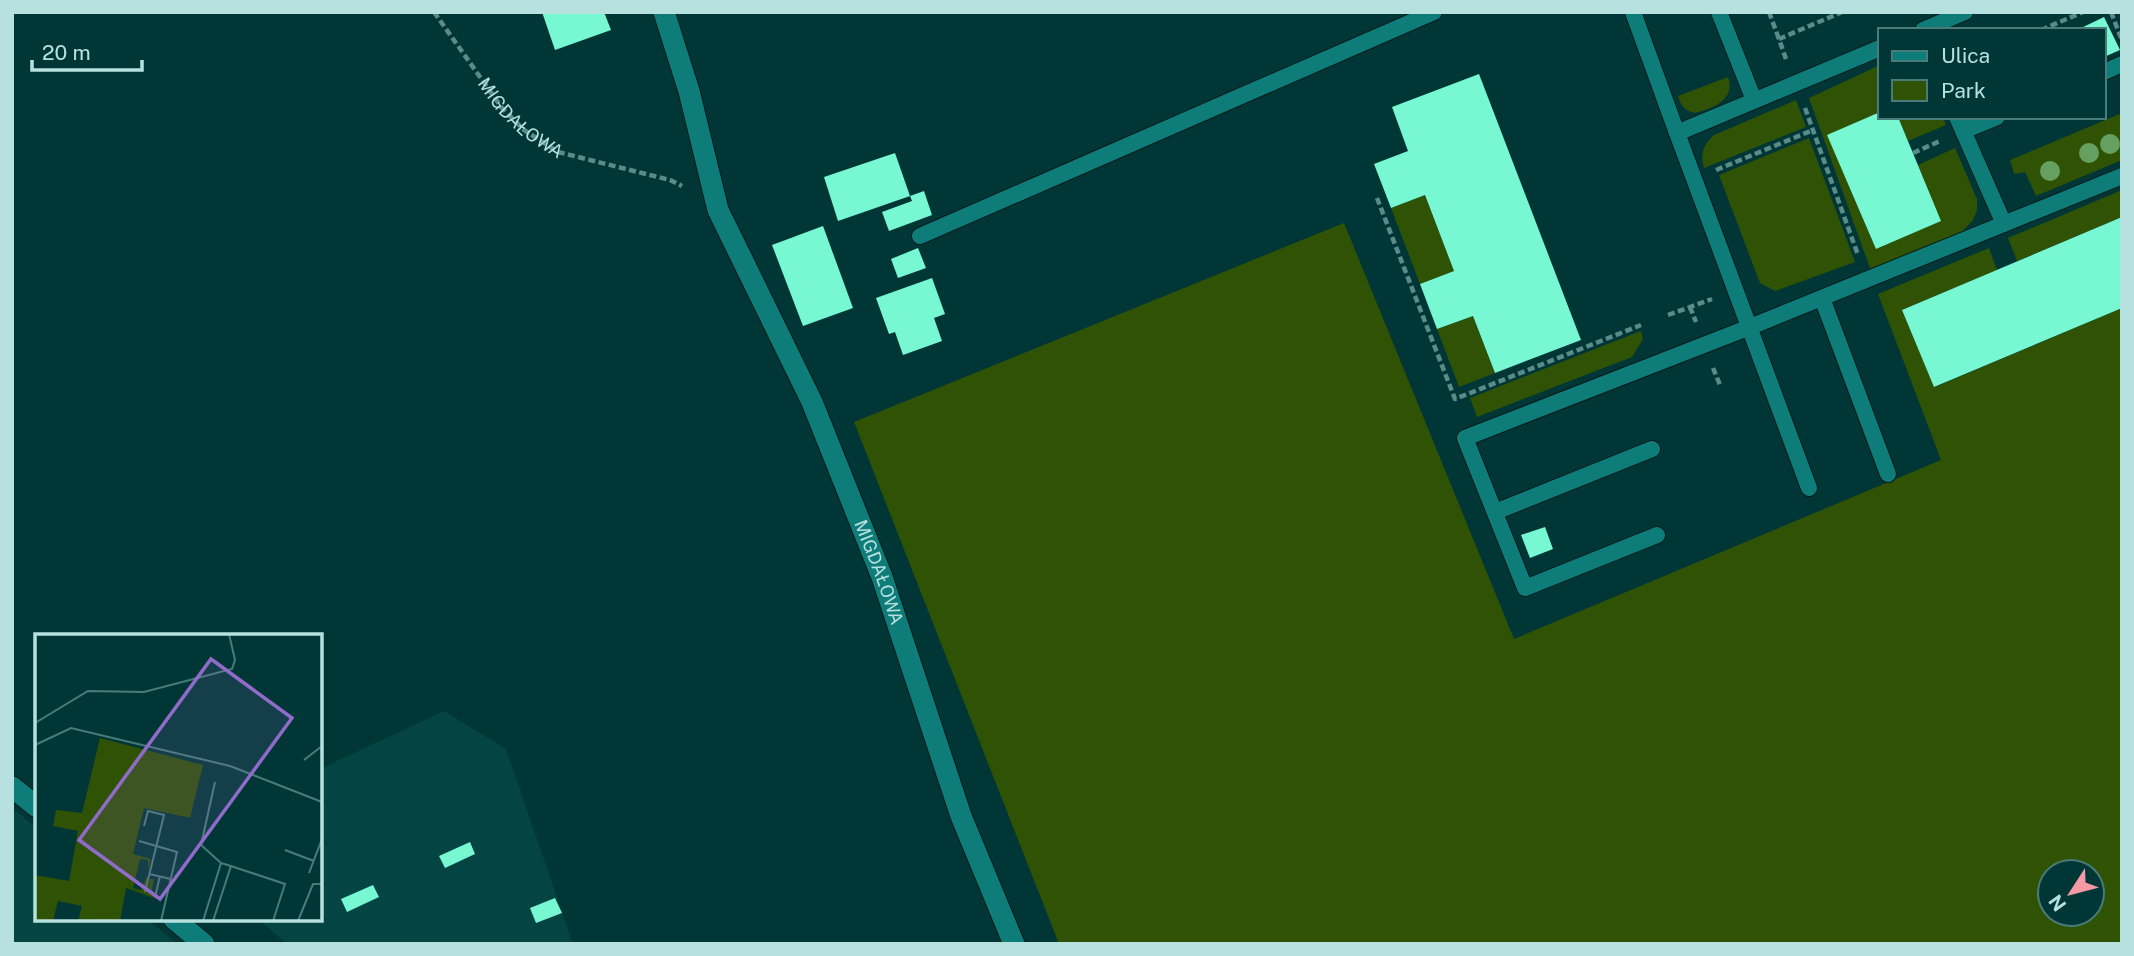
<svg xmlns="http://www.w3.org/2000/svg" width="2134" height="956" font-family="'Public Sans',sans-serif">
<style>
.built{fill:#044443}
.green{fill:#305205;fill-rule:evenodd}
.building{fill:#77f8d3}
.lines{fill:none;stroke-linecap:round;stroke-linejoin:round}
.lane-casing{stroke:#001c1b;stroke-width:18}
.street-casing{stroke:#001c1b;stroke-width:23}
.path{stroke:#598b89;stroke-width:4.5;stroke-dasharray:7 3.5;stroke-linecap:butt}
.lane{stroke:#0e7c79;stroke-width:16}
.street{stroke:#0e7c79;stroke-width:21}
.tree{fill:#65a061}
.labels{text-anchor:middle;stroke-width:7;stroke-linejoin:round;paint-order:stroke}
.street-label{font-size:18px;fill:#b6e1de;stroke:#003736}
.inset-road{fill:none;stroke:#497b79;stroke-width:2}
.view{fill:#906bca;fill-opacity:0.15;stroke:#906bca;stroke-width:3.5}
.inset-edge{fill:none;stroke:#b6e1de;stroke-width:3.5}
</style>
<rect width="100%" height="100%" fill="#003736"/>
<g class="built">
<path d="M444,711L506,749L573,944H287L258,919H320V769Z"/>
<path d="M12,808L37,828V919H147L177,944H12Z"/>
</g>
<g class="green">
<path d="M1880,65V112L1828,135L1876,249L1940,221L1918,165L1955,148L1977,199V210L1973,220L1959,235L1871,271L1809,98Z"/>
<path d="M1728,77C1736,99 1713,109 1694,113C1684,110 1681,106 1678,96Z"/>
<path d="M1796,100L1806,127L1704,168C1700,154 1703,145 1714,135Z"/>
<path d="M2122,113V160L2036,196L2025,172L2014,174L2010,160Z"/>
<path d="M1898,117H1943L1946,125L1908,141Z"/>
<path d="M1809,138L1855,262L1775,291L1760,283L1719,175Z"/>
<path d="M2122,190V217L2017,261L2008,238Z"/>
<path d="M1425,195L1454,271L1420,284L1391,208Z"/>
<path d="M1344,223L1514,639L1941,460L1878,294L1989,248L1997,270L1902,310L1935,387L2122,308V944H1059L854,422ZM2050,872H2092V914H2050Z"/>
<path d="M1473,316L1495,373L1459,387L1437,329Z"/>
<path d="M1641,331L1643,339L1632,357L1477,417L1470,398Z"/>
</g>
<g class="building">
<path d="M542,12H604L611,30L555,50Z"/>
<path d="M2104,17L2120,50L2104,57V30H2077Z"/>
<path d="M1479,74L1581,340L1495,373L1473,316L1437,329L1420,284L1454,271L1425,195L1391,208L1374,164L1408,151L1392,107Z"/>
<path d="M1880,112V117H1898L1941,221L1876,249L1827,135Z"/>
<path d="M895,153L910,196L924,191L932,215L889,231L882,212L912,201L910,196L838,221L824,177Z"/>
<path d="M2122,217V308L1934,387L1902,310Z"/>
<path d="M823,226L853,308L803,326L772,245Z"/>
<path d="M918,248L926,268L898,278L891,259Z"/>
<path d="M932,278L945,314L934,318L942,341L903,355L895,332L889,334L876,298Z"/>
<path d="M1545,527L1553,549L1530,558L1521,535Z"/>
<path d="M470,842L475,854L445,868L439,856Z"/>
<path d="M373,885L379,897L347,912L341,899Z"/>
<path d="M555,898L562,913L536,923L530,908Z"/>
</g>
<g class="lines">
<defs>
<g id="lane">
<path d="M1633,12L1677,133"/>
<path d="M1719,12L1754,100"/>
<path d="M1923,30L1965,12"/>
<path d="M2104,72L2122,64"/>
<path d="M1957,117L2004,224"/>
<path d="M1963,131L1997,117"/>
<path d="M920,236L1434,12"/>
<path d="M1822,298L1888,474"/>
<path d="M1809,488L1677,133L1880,48"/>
<path d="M1495,512L1652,449"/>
<path d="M1657,535L1525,588L1465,438L1750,327L2122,176"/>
</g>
<g id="street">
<path id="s2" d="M664,12L689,91L718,210L812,402L882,577L961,816L1014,944"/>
<path d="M12,787L37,807"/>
<path d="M174,919L204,944"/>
</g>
</defs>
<use href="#lane" class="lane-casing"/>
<use href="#street" class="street-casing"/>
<g class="path">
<path id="s1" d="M434,12L502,108L524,130L558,152L670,180L682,186"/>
<path d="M1769,12L1779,39"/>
<path d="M2111,12L2121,38"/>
<path d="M2041,30L2083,12"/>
<path d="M1786,59L1779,39L1842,12"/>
<path d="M1805,108L1858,255"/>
<path d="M1913,153L1940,141"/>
<path d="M1716,170L1813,130"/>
<path d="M1377,198L1455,399L1641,325"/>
<path d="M1690,307L1696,322"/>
<path d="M1668,315L1712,299"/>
<path d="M1713,368L1720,385"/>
</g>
<use href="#lane" class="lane"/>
<use href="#street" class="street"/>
</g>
<g class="tree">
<circle cx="2110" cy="144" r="10"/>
<circle cx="2089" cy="153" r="10"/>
<circle cx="2050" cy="171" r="10"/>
</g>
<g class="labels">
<g class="street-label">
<text dy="6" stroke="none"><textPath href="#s1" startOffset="138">MIGDAŁOWA</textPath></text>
<text dy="6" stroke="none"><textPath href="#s2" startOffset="602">MIGDAŁOWA</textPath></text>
</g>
</g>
<g transform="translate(35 634)">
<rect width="287" height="287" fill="#003736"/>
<path d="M65,104L168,131L155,184L109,174L98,220L116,225L113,237V226L105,225L98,254L106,256L113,240L111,259L115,245H119L116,260L125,266L91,254L85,287H43L47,272L23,267L18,287H0V241L34,247L43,197L18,192L21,176L47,179Z" fill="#305205"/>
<path class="inset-road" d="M0,89L53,57L109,58L197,35L200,26L194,0M0,111L36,94L195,132L287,168M269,126L287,112M180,148L166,211L186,229M109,192L113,177L129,181L110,258M104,207L142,218L126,287M250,216L279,227M274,239L287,205M114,240L136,245M120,263L125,242M168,287L186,229L196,232M178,287L196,232L250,250L238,287M263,287L278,250H287"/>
<path class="view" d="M176,25L257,84L125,265L44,206Z"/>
<rect width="287" height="287" class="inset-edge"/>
</g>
<rect width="2134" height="956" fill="none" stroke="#b6e1de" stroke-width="28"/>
<rect x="1878" y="28" width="228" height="91" fill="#003736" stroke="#497b79" stroke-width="2"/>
<rect x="1892" y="51" width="35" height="10" fill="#0e7c79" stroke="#497b79" stroke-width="2"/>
<text x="1941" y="63" font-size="21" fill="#b6e1de">Ulica</text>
<rect x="1892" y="80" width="35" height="21" fill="#305205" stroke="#497b79" stroke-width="2"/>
<text x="1941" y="98" font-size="21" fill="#b6e1de">Park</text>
<g transform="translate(2071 893) rotate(234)"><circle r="33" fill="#003736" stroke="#497b79" stroke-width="2"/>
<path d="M0-5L12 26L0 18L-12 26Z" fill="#f49aa5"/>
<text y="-10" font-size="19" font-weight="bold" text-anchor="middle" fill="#b6e1de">N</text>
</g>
<path d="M32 60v10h110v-10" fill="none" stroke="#b6e1de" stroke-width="3.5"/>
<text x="42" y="60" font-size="21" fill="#b6e1de" stroke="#003736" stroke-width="5" paint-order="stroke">20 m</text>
</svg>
